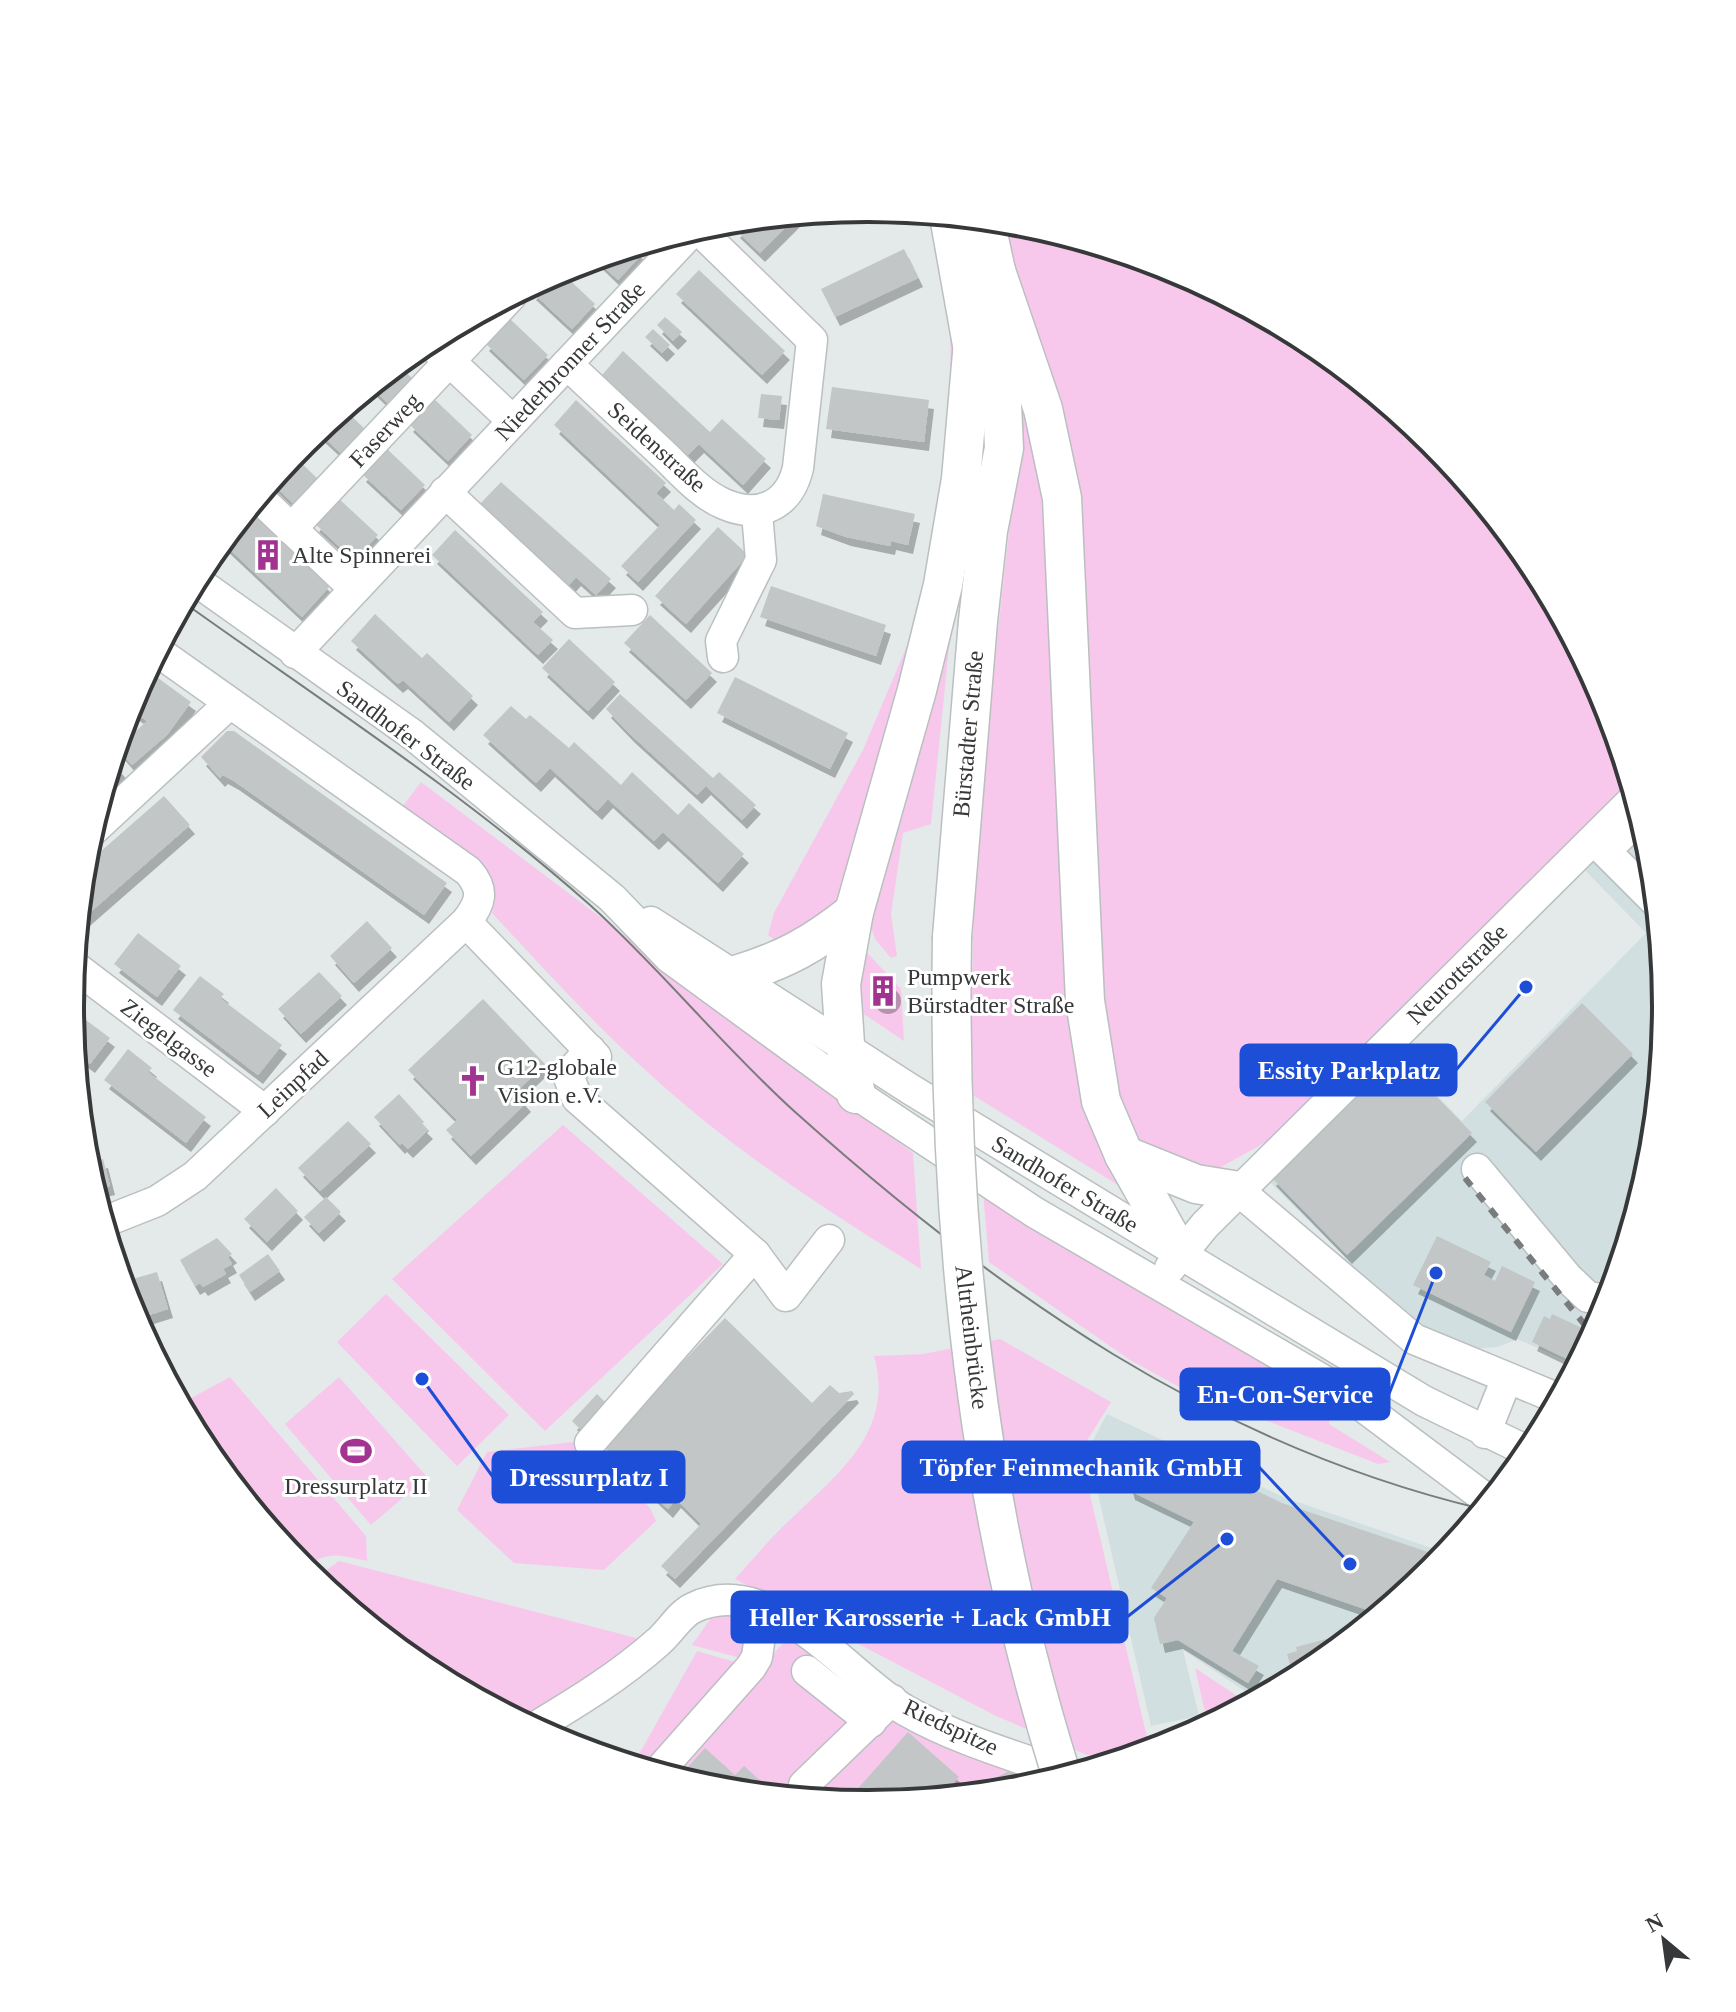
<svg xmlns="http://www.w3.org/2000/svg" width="1736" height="2012" font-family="Georgia,serif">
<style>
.built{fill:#d1dfe1}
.green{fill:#f8c8ec}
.building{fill:#c2c6c7;filter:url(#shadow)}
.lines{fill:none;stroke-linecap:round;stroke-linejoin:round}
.minor-casing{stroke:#babfc0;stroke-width:33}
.major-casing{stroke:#babfc0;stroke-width:41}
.minor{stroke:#fff;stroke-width:30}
.major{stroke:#fff;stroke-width:38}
.tram{stroke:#797c7d;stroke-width:2}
.rail{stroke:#797c7d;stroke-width:6;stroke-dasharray:10 10;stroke-linecap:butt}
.major-bridge-casing{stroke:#babfc0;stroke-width:41;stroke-linecap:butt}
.major-bridge{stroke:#fff;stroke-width:38}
.labels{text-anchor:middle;stroke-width:6;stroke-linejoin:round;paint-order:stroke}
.street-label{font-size:24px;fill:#363839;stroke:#fff}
.poi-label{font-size:24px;fill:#363839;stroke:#fff;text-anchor:start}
.rim{fill:none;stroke:#363839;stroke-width:4}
.leader{fill:none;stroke:#1d4ed8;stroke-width:3}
.callout-dot{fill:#1d4ed8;stroke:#fff;stroke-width:3}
.callout{fill:#1d4ed8;stroke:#1d4ed8;stroke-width:3}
.callout-label{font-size:26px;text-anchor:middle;font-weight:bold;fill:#fff}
</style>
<defs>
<filter id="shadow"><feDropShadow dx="5" dy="9" stdDeviation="0" flood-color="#0004"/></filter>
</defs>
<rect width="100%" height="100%" fill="#e4e9ea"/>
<g class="built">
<path d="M1637,807L1651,851L1666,1006L1651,1162L1605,1312L1576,1365L1517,1339L1498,1347L1470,1349L1432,1335L1342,1261L1345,1257L1267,1179L1396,1054L1462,1121L1646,933L1579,864Z"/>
<path d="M1107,1414L1283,1497L1446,1553L1432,1571L1311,1670L1288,1682L1248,1693L1183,1650L1199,1716L1151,1726L1088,1450Z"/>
</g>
<g class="green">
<path d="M999,221L1024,223L1174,269L1312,343L1433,442L1532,563L1605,701L1632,787L1284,1132L1203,1177L1159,1157L1130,1132L1112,1084L1100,1000L1084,596Z"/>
<path d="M950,307L959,329L947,533L835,913L785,948L768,935L774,913L863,750L909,641L927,585L951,424Z"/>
<path d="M1012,348L1040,435L1123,1188L971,1094L973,936L982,776L1015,478Z"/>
<path d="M956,579L931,824L903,833L891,914L897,956L891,958L875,939L868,919Z"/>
<path d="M421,782L913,1153L921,1269C831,1213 742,1156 663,1086C602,1033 547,972 492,913L495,901L488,876L397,814Z"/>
<path d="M860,945L901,989L904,1041L852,1006Z"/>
<path d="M563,1125L723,1264L545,1431L392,1279Z"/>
<path d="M983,1191L1157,1302L1331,1402L1329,1424L1390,1462L1378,1464L1244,1412L1240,1420L1130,1360L989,1262Z"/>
<path d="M386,1294L509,1415L457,1466L337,1342Z"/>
<path d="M1000,1339L1111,1402L1080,1452L1150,1750L1087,1755L994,1715L735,1579C754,1558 773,1535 794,1516C841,1471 895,1429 874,1356L923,1354Z"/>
<path d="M230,1377L366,1536L367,1561C338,1555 328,1550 303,1569L204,1449L180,1404Z"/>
<path d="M339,1377L427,1477L371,1525L285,1424Z"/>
<path d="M582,1441L650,1508L656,1521L604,1570L514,1563L457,1510L487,1452Z"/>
<path d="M339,1561L644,1640L524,1723L424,1669L314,1579Z"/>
<path d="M716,1611L741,1619L743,1634L751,1646L744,1659L692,1645Z"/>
<path d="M791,1635L1017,1768L1025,1788L868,1804L712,1789L633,1765L697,1651L759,1669Z"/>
<path d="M1195,1668L1248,1703L1208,1725Z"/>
</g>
<g class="building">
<path d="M798,215L760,253L735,229L744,220Z"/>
<path d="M634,247L642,254L618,280L596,259Z"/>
<path d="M904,249L918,278L835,317L821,289Z"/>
<path d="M559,270L595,304L572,329L531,291L543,280Z"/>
<path d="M699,270L785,351L762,375L676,294Z"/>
<path d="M508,317L548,355L524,380L484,342Z"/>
<path d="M665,317L682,332L673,341L657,325Z"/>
<path d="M653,329L670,345L662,353L645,337Z"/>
<path d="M623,351L710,432L722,419L766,459L743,485L699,444L688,455L602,375Z"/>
<path d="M398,365L415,381L391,406L371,387Z"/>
<path d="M832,387L929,400L924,442L826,429Z"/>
<path d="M761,394L782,396L779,420L758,418Z"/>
<path d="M432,397L472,435L448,461L408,423Z"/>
<path d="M576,400L666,483L656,493L674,510L679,504L696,520L638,582L621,566L660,525L554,425Z"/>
<path d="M344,409L367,431L344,456L317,431Z"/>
<path d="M385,447L425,485L401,510L361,473Z"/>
<path d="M293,455L320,481L296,506L271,482Z"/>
<path d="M501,482L611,579L596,595L576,577L568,586L479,505Z"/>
<path d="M823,494L915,514L908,545L891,541L890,546L846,537L816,526Z"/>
<path d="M337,497L378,535L354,560L314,523Z"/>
<path d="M248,509L314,568L312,570L329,587L302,617L222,542Z"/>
<path d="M718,527L748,555L686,624L655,596Z"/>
<path d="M455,530L543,612L533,622L553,640L538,655L432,555Z"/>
<path d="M771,586L886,625L876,656L760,617Z"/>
<path d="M375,614L422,658L427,653L473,696L449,722L403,680L398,684L351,641Z"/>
<path d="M650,615L712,673L686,700L624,643Z"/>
<path d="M569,639L615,682L588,711L542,668Z"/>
<path d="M147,670L191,702L167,735L132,765L117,748L147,721L129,708Z"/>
<path d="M735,677L848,733L830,769L717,713Z"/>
<path d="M620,694L713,778L719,772L756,805L742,820L706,786L697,795L630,734L606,709Z"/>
<path d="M511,706L526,719L530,715L569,748L574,742L621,785L632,772L678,815L689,803L744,854L718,883L663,832L654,841L608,799L597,811L550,768L536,783L483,735Z"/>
<path d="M227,731H234L447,883L424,915L234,781L223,775L220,778L201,757Z"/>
<path d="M113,760L123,772L104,789Z"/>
<path d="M164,796L190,825L78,923L84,866Z"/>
<path d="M367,921L392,948L354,983L330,956Z"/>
<path d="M138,933L181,966L157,997L114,964Z"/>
<path d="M319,972L342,996L301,1034L278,1009Z"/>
<path d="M200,976L224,994L220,998L282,1045L258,1075L173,1010Z"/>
<circle cx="883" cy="992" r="13"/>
<path d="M483,999L545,1064L516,1092L526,1103L471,1156L446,1130L457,1120L408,1070Z"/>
<path d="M1582,1003L1633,1054L1536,1152L1485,1102Z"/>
<path d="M70,1008L110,1038L90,1064L79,1056L75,1060Z"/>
<path d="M128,1049L152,1068L148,1072L206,1117L186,1143L104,1080Z"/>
<path d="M1396,1055L1472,1133L1347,1255L1271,1177Z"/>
<path d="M399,1094L424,1122L422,1124L428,1130L408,1149L402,1143L400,1145L374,1117Z"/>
<path d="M348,1121L371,1144L320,1191L298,1168Z"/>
<path d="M103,1159L110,1186L94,1190L86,1163Z"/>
<path d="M276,1188L298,1211L267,1242L244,1219Z"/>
<path d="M326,1197L341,1212L319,1233L304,1217Z"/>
<path d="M1437,1236L1491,1262L1484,1275L1495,1281L1502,1266L1535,1282L1511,1332L1413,1285Z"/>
<path d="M217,1238L232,1254L228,1257L232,1264L223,1269L226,1274L203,1287L200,1283L195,1286L180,1260Z"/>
<path d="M268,1254L280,1271L250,1292L239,1275Z"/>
<path d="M157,1272L168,1309L149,1315L150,1332L143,1335L122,1282Z"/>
<path d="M1552,1314L1582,1328L1567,1359L1532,1342L1544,1316L1550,1319Z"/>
<path d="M725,1318L812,1403L830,1385L839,1393L852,1391L854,1394L675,1579L661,1566L701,1524L676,1499L668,1509L650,1492L659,1483L644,1469L636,1478L602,1445Z"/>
<path d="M597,1394L606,1403L580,1429L572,1421Z"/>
<path d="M1133,1440L1175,1460L1179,1453L1282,1503L1443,1557L1379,1614L1277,1579L1232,1651L1259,1666L1248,1683L1178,1640L1160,1644L1154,1618L1167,1598L1151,1588L1194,1522L1130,1491L1122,1461Z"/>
<path d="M1360,1630L1311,1670L1293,1675L1287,1654L1297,1651L1296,1647Z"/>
<path d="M908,1732L959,1777L941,1797L868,1804L846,1802Z"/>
<path d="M705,1748L735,1775L744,1766L776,1795L712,1789L678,1778Z"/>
<path d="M1013,1769L1022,1789L999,1791L993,1779Z"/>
</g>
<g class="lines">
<defs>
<g id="minor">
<path d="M428,341L513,421"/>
<path d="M567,364C599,394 630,423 662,453C680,470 700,494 724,504C759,519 789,506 798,468L812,340L697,228"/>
<path d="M445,492L575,613L632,610"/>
<path d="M258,497L355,589"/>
<path d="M291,529L511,296"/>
<path d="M195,580L413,735L612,898L670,958L856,1094L1034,1212L1345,1393L1489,1501"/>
<path d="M295,653L694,229"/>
<path d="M723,657L721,641L761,560L757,513"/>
<path d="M1630,827L1605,851L1656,902"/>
<path d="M90,833L229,704"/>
<path d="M466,922L596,1057"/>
<path d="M651,922L910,1089L1179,1253L1424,1401L1529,1452"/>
<path d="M74,966L265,1111"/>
<path d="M1477,1169L1568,1278L1588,1297L1609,1300"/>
<path d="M1239,1191L1414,1339L1559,1399"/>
<path d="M104,1222L157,1201L195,1176L466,922C481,903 485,890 468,871L157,651"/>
<path d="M755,1254L786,1296L829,1240"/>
<path d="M1170,1268L1205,1225L1635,798"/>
<path d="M1485,1433L1507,1378"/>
<path d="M590,1443L755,1254L577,1098L568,1075L590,1050"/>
<path d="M807,1671L871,1722"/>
<path d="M534,1728C577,1702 620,1676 658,1642C669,1633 680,1614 693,1608C771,1570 846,1675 905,1710C955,1739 1015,1756 1069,1775"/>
<path d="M658,1772L751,1667L757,1657L764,1607"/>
<path d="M804,1785L892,1700"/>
</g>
<g id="major">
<path d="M949,216L976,367"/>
<path d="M996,271L1043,409L1062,498L1085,1001L1101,1101L1124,1155L1179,1253"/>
<path d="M952,937L978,621L988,531L1004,448L996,271L985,220"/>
<path d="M736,975C785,960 814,944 854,912"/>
<path d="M856,1094L845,1044L841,984L854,912L917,690L943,585L961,479L973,342"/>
<path d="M1124,1155L1196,1184L1239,1191"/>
</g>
</defs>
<use href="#minor" class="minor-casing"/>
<use href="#major" class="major-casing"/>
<use href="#minor" class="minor"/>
<use href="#major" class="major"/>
<path class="tram" d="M183,602C320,700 464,793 590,905C661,969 722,1046 794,1111C997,1293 1213,1445 1482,1509"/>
<path class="rail" d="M1465,1178L1593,1335"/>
<defs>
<path id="major-bridge" d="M952,937C947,1219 976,1506 1062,1777"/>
</defs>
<use href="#major-bridge" class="major-bridge-casing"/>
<use href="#major-bridge" class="major-bridge"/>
</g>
<defs>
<symbol id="building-bare" viewBox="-9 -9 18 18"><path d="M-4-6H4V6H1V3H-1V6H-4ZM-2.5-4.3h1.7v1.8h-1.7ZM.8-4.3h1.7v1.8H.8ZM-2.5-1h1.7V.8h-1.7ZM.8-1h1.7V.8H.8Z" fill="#a33391" stroke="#fff" stroke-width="2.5" paint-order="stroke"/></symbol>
<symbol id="church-bare" viewBox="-9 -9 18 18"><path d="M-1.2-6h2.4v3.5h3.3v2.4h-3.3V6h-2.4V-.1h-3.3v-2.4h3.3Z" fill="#a33391" stroke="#fff" stroke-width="2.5" paint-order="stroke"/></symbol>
<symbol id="stadium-bare" viewBox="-9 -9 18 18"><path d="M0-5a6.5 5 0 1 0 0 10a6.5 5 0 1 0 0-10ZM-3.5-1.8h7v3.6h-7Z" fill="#a33391" stroke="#fff" stroke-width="2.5" paint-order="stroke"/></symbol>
</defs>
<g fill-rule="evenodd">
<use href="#building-bare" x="246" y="533" width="44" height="44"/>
<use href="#building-bare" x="861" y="969" width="44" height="44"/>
<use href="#church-bare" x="451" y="1059" width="44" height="44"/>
<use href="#stadium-bare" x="334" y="1429" width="44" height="44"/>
</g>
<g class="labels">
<g class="street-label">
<text transform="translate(570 361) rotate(-47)" y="8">Niederbronner Straße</text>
<text transform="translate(385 430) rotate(-47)" y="8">Faserweg</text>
<text transform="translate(657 447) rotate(42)" y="8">Seidenstraße</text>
<text transform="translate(968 734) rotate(-85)" y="8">Bürstadter Straße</text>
<text transform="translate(406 735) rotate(37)" y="8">Sandhofer Straße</text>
<text transform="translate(1457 974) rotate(-45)" y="8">Neurottstraße</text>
<text transform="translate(169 1038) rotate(37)" y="8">Ziegelgasse</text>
<text transform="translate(293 1084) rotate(-43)" y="8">Leinpfad</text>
<text transform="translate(1065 1184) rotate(31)" y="8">Sandhofer Straße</text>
<text transform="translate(972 1337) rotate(83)" y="8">Altrheinbrücke</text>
<text transform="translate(951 1727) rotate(25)" y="8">Riedspitze</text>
</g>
<g class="poi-label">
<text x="292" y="563">Alte Spinnerei</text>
<text x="907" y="985">Pumpwerk<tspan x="907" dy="28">Bürstadter Straße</tspan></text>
<text x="497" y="1075">G12-globale<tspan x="497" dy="28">Vision e.V.</tspan></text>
<text x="356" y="1494" text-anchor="middle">Dressurplatz II</text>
</g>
</g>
<path d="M0 0H1736V2012H0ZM84 1006a784 784 0 1 1 1568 0a784 784 0 1 1-1568 0Z" fill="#fff" fill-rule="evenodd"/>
<path class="rim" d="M84 1006a784 784 0 1 1 1568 0a784 784 0 1 1-1568 0Z"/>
<path class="leader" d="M1526 987L1456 1070M1436 1273L1389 1394M1350 1564L1259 1467M422 1379L493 1477M1227 1539L1127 1617"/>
<g class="callout-dot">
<circle cx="1526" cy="987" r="8"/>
<circle cx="1436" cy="1273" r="8"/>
<circle cx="1350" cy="1564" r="8"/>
<circle cx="422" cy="1379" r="8"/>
<circle cx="1227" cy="1539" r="8"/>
</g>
<g class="callout">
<rect x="1241" y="1045" width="215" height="50" rx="8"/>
<rect x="1181" y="1369" width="208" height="50" rx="8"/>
<rect x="903" y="1442" width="356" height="50" rx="8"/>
<rect x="493" y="1452" width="191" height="50" rx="8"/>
<rect x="732" y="1592" width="395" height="50" rx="8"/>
</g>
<g class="callout-label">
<text x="1349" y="1079">Essity Parkplatz</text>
<text x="1285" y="1403">En-Con-Service</text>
<text x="1081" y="1476">Töpfer Feinmechanik GmbH</text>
<text x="589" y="1486">Dressurplatz I</text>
<text x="930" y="1626">Heller Karosserie + Lack GmbH</text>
</g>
<g transform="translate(1664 1940) rotate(331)" stroke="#ffffff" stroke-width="6" paint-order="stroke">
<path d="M0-6L14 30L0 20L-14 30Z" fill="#363839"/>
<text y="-12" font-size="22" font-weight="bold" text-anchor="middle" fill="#363839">N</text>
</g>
</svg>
